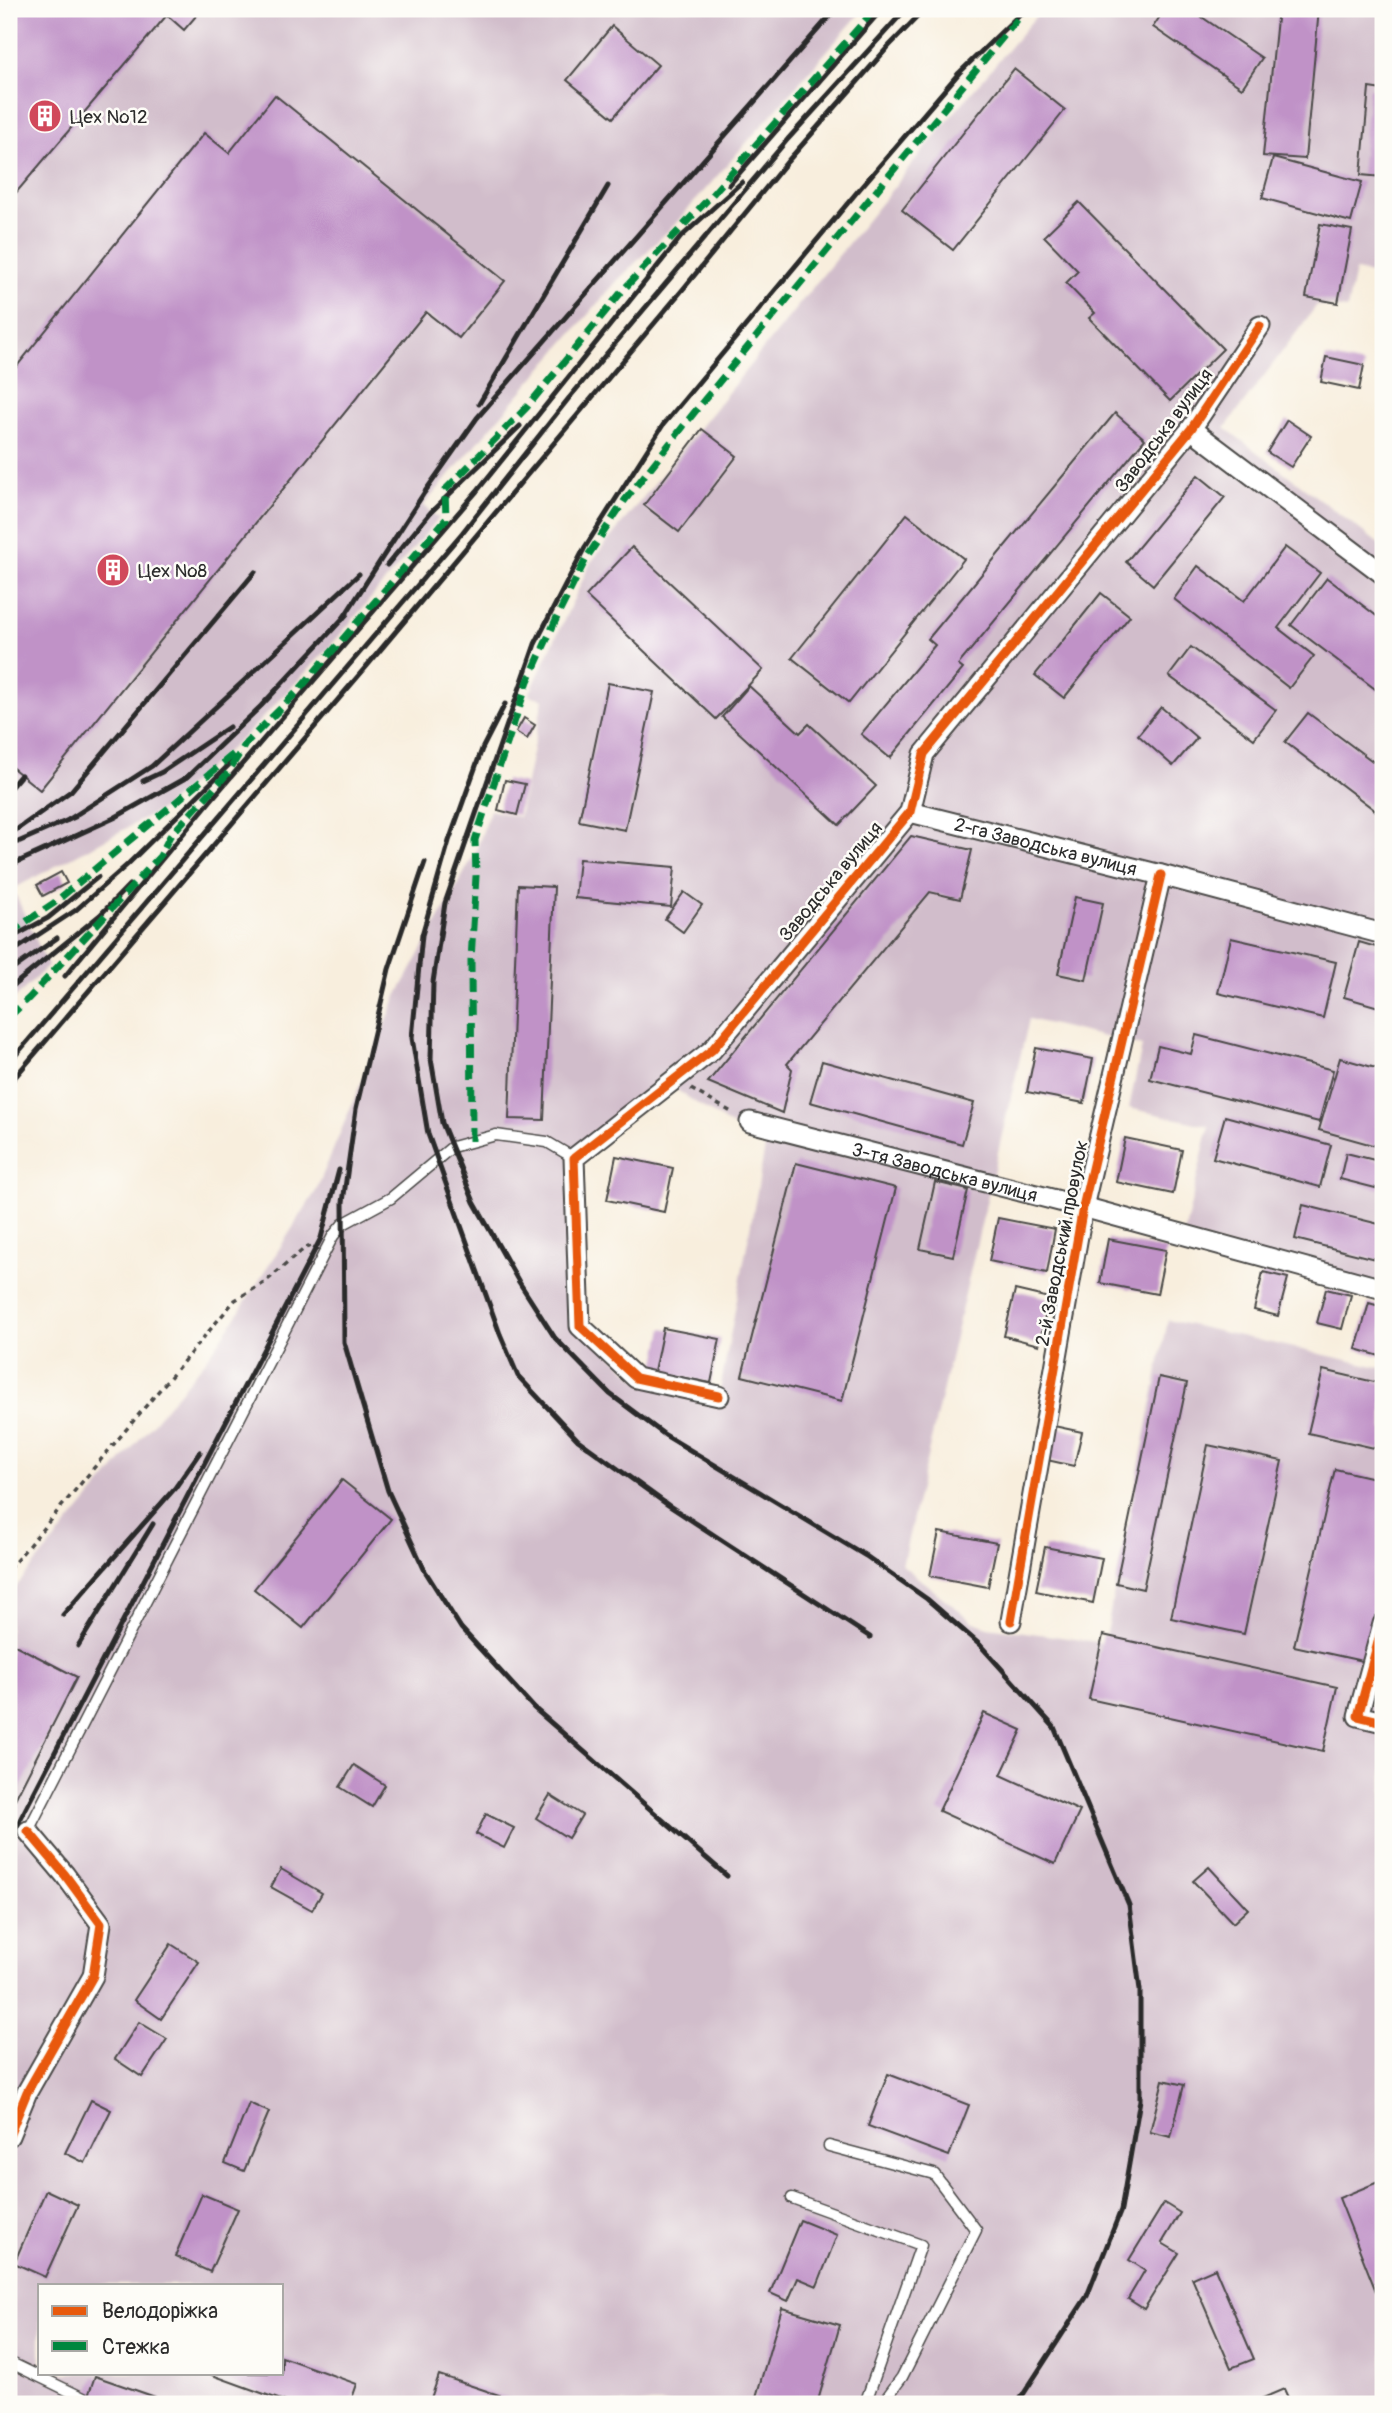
<svg xmlns="http://www.w3.org/2000/svg" width="1392" height="2413" font-family="Pangolin,sans-serif">
<style>
.industrial{fill:#d1bdcb;fill-rule:evenodd}
.building{fill:#c092c7}
.lines{fill:none;stroke-linecap:round;stroke-linejoin:round}
.service-casing{stroke:#4a4846;stroke-width:13}
.minor-casing{stroke:#4a4846;stroke-width:23}
.path{stroke:#4a4846;stroke-width:3.5;stroke-dasharray:5 5;stroke-linecap:butt}
.service{stroke:#fff;stroke-width:10}
.minor{stroke:#fff;stroke-width:19}
.rail{stroke:#2b2b2b;stroke-width:5}
.quiet{stroke:#00873e;stroke-width:7;stroke-dasharray:14 7;stroke-linecap:butt}
.cycleway-casing{stroke:#fdfcf7;stroke-width:13}
.cycleway{stroke:#e8590c;stroke-width:9}
.labels{text-anchor:middle;stroke-width:5;stroke-linejoin:round;paint-order:stroke}
.poi-label{font-size:19px;fill:#2b2b2b;stroke:#fdfcf7;text-anchor:start}
.street-label{font-size:19px;fill:#2b2b2b;stroke:#fdfcf7}
</style>
<rect width="100%" height="100%" fill="#fdfcf7"/>
<filter id="ink" filterUnits="userSpaceOnUse"><feTurbulence type="fractalNoise" baseFrequency=".0143" numOctaves="2"/><feDisplacementMap in="SourceGraphic" scale="14" xChannelSelector="R" yChannelSelector="G"/><feConvolveMatrix kernelMatrix="1 2 1 2 8 2 1 2 1" color-interpolation-filters="sRGB"/></filter>
<filter id="wash" filterUnits="userSpaceOnUse"><feTurbulence type="fractalNoise" baseFrequency=".00686" numOctaves="4" result="noise"/><feDisplacementMap in="SourceGraphic" scale="28" xChannelSelector="R" yChannelSelector="G"/><feGaussianBlur stdDeviation="1.57" result="paint"/><feColorMatrix in="noise" values="0 0 0 0 0 0 0 0 0 0 0 0 0 0 0 0 0 1.4 0 .05"/><feComposite in="paint" operator="in"/></filter>
<g filter="url(#wash)">
<rect width="100%" height="100%" fill="#f8eedd"/>
<g class="industrial">
<path d="M9,9H864L676,223L618,280L423,506L439,518L327,650L249,732L162,809L13,889L48,966L9,1004Z"/>
<path d="M1042,9H1383V276L1355,271L1347,309L1317,305L1225,428L1383,547V1291L1184,1234L1209,1126L1129,1108L1142,1046L1029,1019L902,1565L972,1621L987,1627L1104,1643L1168,1320L1383,1368V1625L1362,1703L1383,1708V2404H9V1595L205,1361L232,1323L316,1191L397,996L476,851L490,810L519,817L543,699L529,695L591,562L944,125ZM669,1085L765,1148L719,1396L636,1378L580,1326L574,1158ZM40,2285H282V2373H40Z"/>
</g>
<g id="blocks">
<g class="building">
<path d="M9,9H202L184,30L167,15L9,201Z"/>
<path d="M508,9H530L521,19Z"/>
<path d="M1165,9H1190L1262,58L1242,88L1153,27Z"/>
<path d="M1278,9H1319L1305,159L1263,156Z"/>
<path d="M612,26L658,65L613,118L567,80Z"/>
<path d="M1014,69L1065,110L953,250L902,210Z"/>
<path d="M1369,88L1383,90V177L1361,175Z"/>
<path d="M275,95L505,281L459,338L426,312L40,790L9,765V376L204,133L229,153Z"/>
<path d="M1273,158L1362,182L1351,222L1262,198Z"/>
<path d="M1079,202L1223,349L1170,401L1089,318L1095,313L1066,283L1078,271L1044,236Z"/>
<path d="M1320,224L1352,230L1338,303L1306,297Z"/>
<path d="M1326,357L1364,365L1359,390L1321,382Z"/>
<path d="M1115,413L1145,439L958,665L963,669L890,758L861,734L935,645L928,639Z"/>
<path d="M1287,420L1311,436L1291,467L1267,452Z"/>
<path d="M702,429L737,456L679,532L644,505Z"/>
<path d="M1198,475L1225,497L1153,585L1126,562Z"/>
<path d="M907,514L964,559L849,703L792,658Z"/>
<path d="M632,547L763,670L716,719L586,596Z"/>
<path d="M1285,547L1320,573L1278,628L1314,656L1289,688L1174,599L1198,566L1244,601Z"/>
<path d="M1327,578L1378,617L1383,609V695L1291,625Z"/>
<path d="M1101,593L1130,616L1064,698L1035,675Z"/>
<path d="M1191,647L1276,710L1254,739L1169,676Z"/>
<path d="M608,683L654,692L625,830L579,821Z"/>
<path d="M749,686L800,733L809,724L876,786L839,825L722,717Z"/>
<path d="M1161,707L1197,738L1173,766L1138,735Z"/>
<path d="M1308,713L1383,769V801L1376,811L1285,742Z"/>
<path d="M524,718L535,725L527,739L516,732Z"/>
<path d="M505,780L525,784L517,815L498,810Z"/>
<path d="M911,836L972,850L960,899L930,892L787,1064L792,1069L782,1113L708,1082Z"/>
<path d="M579,859L675,867L671,907L575,898Z"/>
<path d="M61,872L67,883L43,896L37,885Z"/>
<path d="M518,885L554,887L544,1120L509,1119Z"/>
<path d="M684,892L702,905L683,932L665,919Z"/>
<path d="M1075,897L1103,903L1086,980L1058,974Z"/>
<path d="M1231,938L1336,962L1323,1018L1218,993Z"/>
<path d="M1359,942L1383,949L1382,1008L1344,997Z"/>
<path d="M1196,1035L1333,1070L1319,1122L1150,1079L1158,1046L1191,1054Z"/>
<path d="M1036,1048L1093,1059L1084,1103L1027,1092Z"/>
<path d="M1340,1058L1383,1070V1148L1319,1130Z"/>
<path d="M822,1061L974,1103L962,1144L810,1102Z"/>
<path d="M1225,1116L1331,1145L1320,1187L1213,1158Z"/>
<path d="M1125,1138L1182,1150L1173,1194L1116,1182Z"/>
<path d="M1346,1153L1383,1162V1190L1340,1179Z"/>
<path d="M616,1156L673,1168L664,1212L607,1200Z"/>
<path d="M796,1163L896,1188L842,1401L742,1376Z"/>
<path d="M935,1182L968,1190L953,1256L920,1249Z"/>
<path d="M1303,1205L1383,1225V1261L1295,1239Z"/>
<path d="M998,1218L1055,1229L1047,1273L989,1261Z"/>
<path d="M1108,1239L1166,1250L1157,1294L1100,1283Z"/>
<path d="M1263,1272L1288,1278L1278,1316L1254,1310Z"/>
<path d="M1326,1289L1351,1295L1342,1329L1317,1323Z"/>
<path d="M1015,1290L1049,1298L1039,1345L1004,1336Z"/>
<path d="M1369,1303L1383,1307V1357L1356,1349Z"/>
<path d="M663,1328L720,1339L711,1383L654,1372Z"/>
<path d="M1323,1370L1383,1384V1450L1308,1433Z"/>
<path d="M1159,1377L1187,1383L1143,1589L1116,1583Z"/>
<path d="M1054,1426L1082,1432L1074,1466L1047,1460Z"/>
<path d="M1208,1445L1282,1461L1244,1634L1171,1618Z"/>
<path d="M1335,1469L1383,1480V1593L1367,1662L1294,1646Z"/>
<path d="M342,1480L391,1519L303,1628L254,1589Z"/>
<path d="M939,1532L997,1543L988,1587L930,1576Z"/>
<path d="M1045,1547L1102,1558L1093,1603L1036,1591Z"/>
<path d="M1103,1635L1337,1687L1323,1751L1089,1699Z"/>
<path d="M13,1644L77,1677L9,1811V1652Z"/>
<path d="M984,1713L1022,1730L1001,1775L1080,1811L1055,1864L939,1811Z"/>
<path d="M354,1765L385,1785L372,1807L340,1787Z"/>
<path d="M550,1795L582,1815L568,1838L536,1818Z"/>
<path d="M486,1814L514,1828L504,1848L476,1834Z"/>
<path d="M1209,1867L1248,1909L1233,1923L1193,1881Z"/>
<path d="M281,1869L322,1893L312,1910L271,1887Z"/>
<path d="M171,1944L199,1962L161,2019L134,2000Z"/>
<path d="M139,2022L167,2039L142,2077L115,2059Z"/>
<path d="M888,2074L969,2105L949,2156L868,2126Z"/>
<path d="M1163,2080L1184,2085L1171,2137L1150,2132Z"/>
<path d="M91,2100L111,2110L85,2163L65,2153Z"/>
<path d="M249,2103L269,2112L244,2171L225,2163Z"/>
<path d="M1383,2180V2309L1339,2198Z"/>
<path d="M46,2190L78,2205L45,2277L14,2263Z"/>
<path d="M202,2194L238,2209L210,2272L175,2256Z"/>
<path d="M1164,2203L1180,2213L1162,2243L1179,2253L1144,2309L1128,2299L1145,2270L1129,2260Z"/>
<path d="M800,2220L837,2235L817,2286L798,2278L788,2301L770,2293Z"/>
<path d="M1215,2268L1254,2359L1231,2368L1192,2278Z"/>
<path d="M782,2308L840,2325L817,2404H754Z"/>
<path d="M282,2357L357,2384L350,2404H292L212,2375L213,2373H282Z"/>
<path d="M439,2375L526,2404H429Z"/>
<path d="M95,2376L161,2399L160,2404H102L87,2399Z"/>
<path d="M1284,2389L1291,2404H1249Z"/>
</g>
</g>
</g>
<g filter="url(#ink)">
<use href="#blocks" fill-opacity="0" stroke="#4a4846" stroke-width="2"/>
<g class="lines">
<defs>
<g id="service">
<path d="M28,1831L333,1236L343,1224L391,1198L452,1147L496,1135L547,1142L574,1158"/>
<path d="M829,2146L934,2174L976,2230L902,2377L882,2404"/>
<path d="M792,2198L921,2245L865,2404"/>
<path d="M9,2362L96,2404"/>
</g>
<g id="minor">
<path d="M1191,429L1383,574"/>
<path id="s1" d="M910,812L1161,875L1383,934"/>
<path id="s2" d="M750,1122L1083,1207L1383,1289"/>
<path d="M719,1396L636,1378L580,1326L574,1158L712,1050L910,812L924,754L1191,429L1260,326"/>
<path d="M1011,1621L1083,1207L1161,875"/>
<path d="M1383,1624L1358,1716L1383,1722"/>
<path d="M9,2136L27,2092L93,1976L101,1924L65,1875L28,1831"/>
</g>
</defs>
<use href="#service" class="service-casing"/>
<use href="#minor" class="minor-casing"/>
<g class="path">
<path d="M691,1089L733,1113"/>
<path d="M9,1569L235,1300L264,1283L305,1248L312,1246"/>
</g>
<use href="#service" class="service"/>
<use href="#minor" class="minor"/>
<g class="rail">
<path d="M729,185L882,9"/>
<path d="M479,404L608,186"/>
<path d="M387,565L431,512L520,426"/>
<path d="M342,620L424,493L477,418L836,9"/>
<path d="M505,704L482,749L449,841L422,935L412,1038L428,1134L500,1334L518,1376L578,1440L668,1505L870,1637"/>
<path d="M143,781L162,772L229,727"/>
<path d="M9,789L21,775"/>
<path d="M68,820L152,766L359,574"/>
<path d="M9,835L71,791L255,572"/>
<path d="M9,846L75,817"/>
<path d="M425,862L389,969L356,1109L343,1202L344,1342L388,1491L425,1571L461,1628L534,1708L727,1876"/>
<path d="M9,866L114,818L187,777L261,706L347,614"/>
<path d="M9,939L48,918L98,877"/>
<path d="M9,954L76,910L127,865L237,757"/>
<path d="M9,972L57,938"/>
<path d="M65,976L212,799L477,491L681,237L742,182"/>
<path d="M9,989L100,915L129,885"/>
<path d="M9,1063L462,533L569,398L788,139L906,9"/>
<path d="M9,1084L366,667L684,288L787,162L889,46L925,9"/>
<path d="M63,1615L175,1488L200,1452"/>
<path d="M78,1646L153,1524"/>
<path d="M9,1841L321,1238L339,1170"/>
<path d="M1017,2404L1087,2296L1121,2210L1140,2100V1990L1129,1905L1054,1727L980,1645L927,1599L866,1556L665,1435L610,1394L555,1338L519,1282L474,1202L442,1123L431,1059L433,982L445,903L535,644L585,547L663,425L857,192L959,73L1025,9"/>
</g>
<g class="quiet">
<path d="M9,933L54,903L236,752"/>
<path d="M9,1017L29,998L160,856L170,836L227,774L246,743L298,691L446,519L445,490L527,407L624,289L710,197L875,9"/>
<path d="M472,1141L471,960L476,876L475,840L528,681L558,615L587,557L625,500L705,399L1026,9"/>
</g>
<defs>
<g id="cycleway">
<path d="M719,1396L636,1378L580,1326L574,1158L712,1050L910,812L924,754L1191,429L1260,326"/>
<path d="M1011,1621L1083,1207L1161,875"/>
<path d="M1383,1624L1358,1716L1383,1722"/>
<path d="M9,2136L27,2092L93,1976L101,1924L65,1875L28,1831"/>
</g>
</defs>
<use href="#cycleway" class="cycleway-casing"/>
<use href="#cycleway" class="cycleway"/>
</g>
</g>
<defs>
<symbol id="building-disc" viewBox="-11 -11 22 22"><circle r="9.5" fill="#d1495b" stroke="#fdfcf7"/><path d="M-4-6H4V6H1V3H-1V6H-4ZM-2.5-4.3h1.7v1.8h-1.7ZM.8-4.3h1.7v1.8H.8ZM-2.5-1h1.7V.8h-1.7ZM.8-1h1.7V.8H.8Z" fill="#fff"/></symbol>
</defs>
<g fill-rule="evenodd">
<use href="#building-disc" x="26" y="97" width="38" height="38"/>
<use href="#building-disc" x="94" y="551" width="38" height="38"/>
</g>
<g class="labels">
<g class="poi-label">
<text x="70" y="123">Цех №12</text>
<text x="138" y="577">Цех №8</text>
</g>
<g class="street-label">
<text transform="translate(1163 430) rotate(-53)" y="7">Заводська вулиця</text>
<text dy="7" stroke="none"><textPath href="#s1" startOffset="140">2-га Заводська вулиця</textPath></text>
<text transform="translate(830 881) rotate(-50)" y="7">Заводська вулиця</text>
<text dy="7" stroke="none"><textPath href="#s2" startOffset="201">3-тя Заводська вулиця</textPath></text>
<text transform="translate(1061 1243) rotate(-79)" y="7">2-й Заводський провулок</text>
</g>
</g>
<rect width="1392" height="2413" fill="none" stroke="#fdfcf7" stroke-width="35"/>
<rect x="38" y="2284" width="245" height="91" fill="#fdfcf7" stroke="#a9a8a5" stroke-width="2"/>
<rect x="52" y="2306" width="35" height="10" fill="#e8590c" stroke="#a9a8a5" stroke-width="2"/>
<text x="102" y="2318" font-size="21" fill="#2b2b2b">Велодоріжка</text>
<rect x="52" y="2341" width="35" height="10" fill="#00873e" stroke="#a9a8a5" stroke-width="2"/>
<text x="102" y="2354" font-size="21" fill="#2b2b2b">Стежка</text>
</svg>
